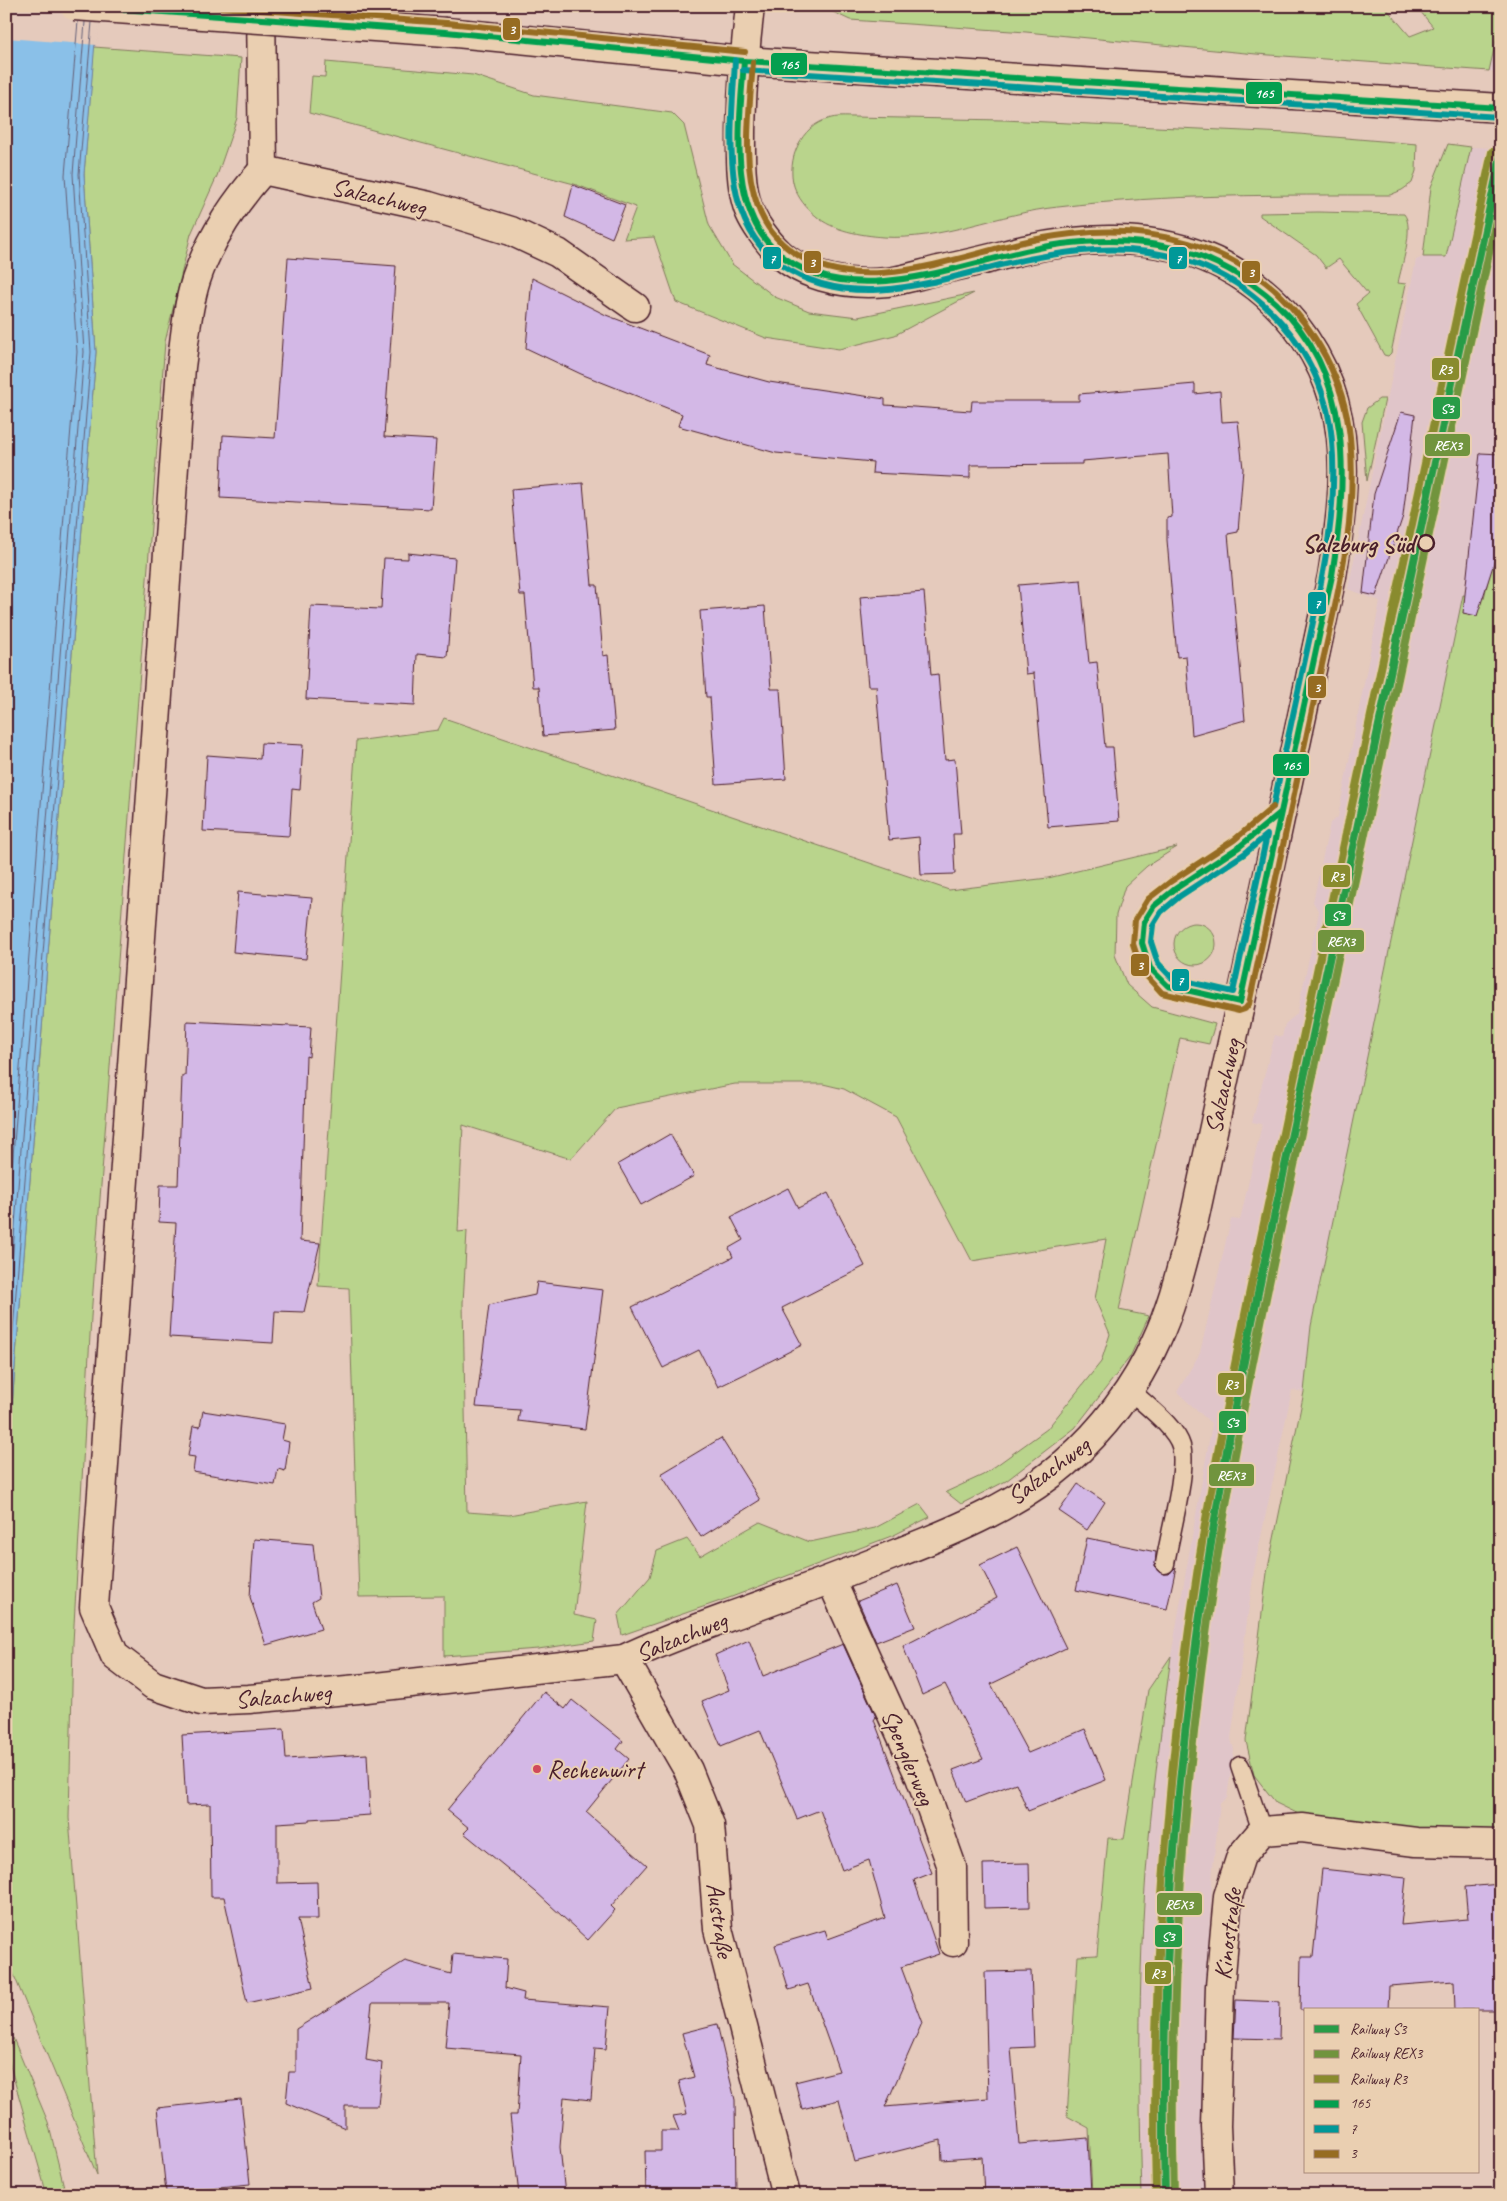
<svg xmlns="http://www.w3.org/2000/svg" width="1507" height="2201" font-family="Caveat,sans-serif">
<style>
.built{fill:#e0c5c9}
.green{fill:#b9d48c;stroke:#827a5c}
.water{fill:#8ac0e8;stroke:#70809c}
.pier{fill:#e5cabc}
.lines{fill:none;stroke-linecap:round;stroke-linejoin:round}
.shore{stroke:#645f77;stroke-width:1}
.building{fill:#d3b8e6;stroke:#4a1f2b}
.service-casing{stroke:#4a1f2b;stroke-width:21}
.minor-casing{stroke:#4a1f2b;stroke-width:31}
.secondary-casing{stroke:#4a1f2b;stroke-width:31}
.service{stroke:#eacfb1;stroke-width:18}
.minor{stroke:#eacfb1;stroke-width:28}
.secondary{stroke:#eacfb1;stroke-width:28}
.secondary-bridge-casing{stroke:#4a1f2b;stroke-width:31;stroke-linecap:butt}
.secondary-bridge{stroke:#eacfb1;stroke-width:28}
.bus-1-casing{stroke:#eacfb1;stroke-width:10}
.bus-2-casing{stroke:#eacfb1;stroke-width:10}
.bus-3-casing{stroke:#eacfb1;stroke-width:10}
.bus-1{stroke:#049f4f;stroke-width:6}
.bus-2{stroke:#009898;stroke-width:6}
.bus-3{stroke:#966c22;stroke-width:6}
.rail-1-casing{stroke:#eacfb1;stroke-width:11}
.rail-2-casing{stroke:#eacfb1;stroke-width:11}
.rail-3-casing{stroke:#eacfb1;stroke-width:11}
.rail-1{stroke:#289c47;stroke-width:8}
.rail-2{stroke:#71943e;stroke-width:8}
.rail-3{stroke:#898b2d;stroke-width:8}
.stop-dot{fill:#eacfb1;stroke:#4a1f2b;stroke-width:2.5}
.poi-dot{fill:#d1495b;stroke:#eacfb1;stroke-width:2}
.labels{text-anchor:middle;stroke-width:4;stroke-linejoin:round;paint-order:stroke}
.street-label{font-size:25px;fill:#4a1f2b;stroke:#eacfb1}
.stop-label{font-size:25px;font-weight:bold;fill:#4a1f2b;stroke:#eacfb1;text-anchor:end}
.poi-label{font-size:25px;fill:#4a1f2b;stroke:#eacfb1;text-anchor:start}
.line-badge{stroke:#eacfb1;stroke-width:2}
.badge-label{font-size:14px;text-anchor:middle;font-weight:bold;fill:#fff}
</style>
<rect width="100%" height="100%" fill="#e5cabc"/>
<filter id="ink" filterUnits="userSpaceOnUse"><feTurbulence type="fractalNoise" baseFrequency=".02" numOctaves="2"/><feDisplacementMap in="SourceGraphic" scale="10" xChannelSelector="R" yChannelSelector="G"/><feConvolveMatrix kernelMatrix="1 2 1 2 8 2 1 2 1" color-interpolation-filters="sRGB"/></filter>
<g filter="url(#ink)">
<g class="built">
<path d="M1501,19V72L1489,71Z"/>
<path d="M1471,147L1501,148V524L1484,599L1464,595L1311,1326L1304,1392L1292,1390L1254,1570L1231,1739L1234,1750L1227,1798L1220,1803L1213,1867L1206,1983L1208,2195H1142L1140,2022L1144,1905L1152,1799L1171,1656L1212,1424L1177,1392L1200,1353L1231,1219L1240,1220L1262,1124L1252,1122L1275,1035L1282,1037L1285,1024L1297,1014L1319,912L1313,902L1330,823L1338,817L1380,601L1348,589L1416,260L1423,257H1446Z"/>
</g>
<g class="green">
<path d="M820,6H1381L1386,8L1410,36L1433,27L1416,6H1501V19L1489,71L1256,54L1026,32L850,20Z"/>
<path d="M94,47L241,58L237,118L217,176L191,234L165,342L91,1317L73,1643L69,1818L97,2175L6,1956V1481L96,352L84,174Z"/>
<path d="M326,62L473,75L534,95L672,113L684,125L709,225L732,264L775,297L809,311L858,317L974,293L895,335L839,349L766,338L676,302L654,237L624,239L636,207L574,184L309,113L312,76L325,77Z"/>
<path d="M854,117L1003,120L1287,133L1417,144L1416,171L1412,183L1402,190L1390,195C1279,195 1168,194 1058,207C1000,213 941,241 883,237C861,235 833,231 816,216C806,208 798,198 794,186C786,160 801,126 828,119C836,116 846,117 854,117Z"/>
<path d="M1448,144L1471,147L1446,257H1423L1431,187Z"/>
<path d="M1318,212L1404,214C1415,227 1401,267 1398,283L1406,284L1391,353L1388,356L1384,355L1356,304L1368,294L1339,259L1326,268L1316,255L1260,216V213Z"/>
<path d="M1379,399H1385L1367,481L1362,422L1367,408Z"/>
<path d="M1501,524V1832H1415L1307,1818L1276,1803L1254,1775L1246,1741L1267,1573L1304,1392L1311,1326L1463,595L1484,598Z"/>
<path d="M444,718L949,890L1048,878L1177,847L1147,866L1125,886L1116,915L1115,955L1127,985L1152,1007L1215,1024L1209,1044L1180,1038L1119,1310L1149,1316L1130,1357L1075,1428L1006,1481L961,1504L946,1492L983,1475L1047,1429L1101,1362L1110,1334L1095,1299L1106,1239L972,1261L896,1117L844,1089L823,1084H735L616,1108L571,1159L463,1125L458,1232L467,1231L463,1303L467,1512L509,1515L587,1501L574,1615L597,1620L594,1641L538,1649L444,1656V1596L359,1597L349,1288L318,1286L356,741L438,730Z"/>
<circle cx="1195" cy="944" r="21"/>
<path d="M920,1504L930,1517L894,1535L729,1598L622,1635L618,1615L650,1577L657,1551L687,1539L700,1556L760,1522L810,1542L875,1528Z"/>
<path d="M1171,1656C1165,1703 1158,1751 1153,1798C1138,1930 1138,2063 1142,2195H1092L1089,2128L1067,2116L1078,1956L1097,1955L1108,1838L1124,1839L1148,1690Z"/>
<path d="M13,2038L48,2122L66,2195H47L7,2055Z"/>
</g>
<path class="water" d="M6,6H98L84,174L96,352L6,1481Z"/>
<path class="pier" d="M6,6H100L97,45L6,38Z"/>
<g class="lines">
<g class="shore">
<path d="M6,1244L77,352L65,175L78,21"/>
<path d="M6,1339L84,352L73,174L85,22"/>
<path d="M6,1418L91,352L79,174L92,22"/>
</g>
</g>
<g class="building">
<path d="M573,185L625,205L612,238L565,217Z"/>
<path d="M288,258L396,266L384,437L436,440L431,509L220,498L223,435L275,438Z"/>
<path d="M532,278L606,315L710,355L707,365L769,382L885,399V405L971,411L972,401H1079V394L1195,384V394L1220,391L1222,422L1238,421L1243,469L1238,532L1228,534L1245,720L1192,735L1186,656L1177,657L1167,540V518L1172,517L1168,454L1082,461V464L970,465V478L872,473L873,462L776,453L678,426L682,414L581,374L526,348Z"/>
<path d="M1401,412L1415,415L1403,516L1376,596L1363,593L1374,494Z"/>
<path d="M1480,453L1501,454V541L1477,616L1463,613Z"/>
<path d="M583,483L592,585H597L603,656L608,655L615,730L543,736L539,687H533L525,595H520L511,489Z"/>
<path d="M408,553L455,558L447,657L417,654L415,705L306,699L311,606L381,609L384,558L408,559Z"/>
<path d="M1081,580L1089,663L1097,662L1105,747H1113L1119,821L1048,827L1034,673L1026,674L1018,585Z"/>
<path d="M924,592L931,675L938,674L945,760L955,759L961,834H953L955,874L921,875L919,837L889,840L876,686H868L860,597Z"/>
<path d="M765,606L771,689H780L786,779L716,784L710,697H706L700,611Z"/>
<path d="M261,743L303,745L300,790L292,789L289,836L203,831L207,755L260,759Z"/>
<path d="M238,892L312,898L306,959L233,952Z"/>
<path d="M187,1021L311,1027L309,1057L306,1056L300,1241L320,1243L304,1312L275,1311L273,1343L169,1337L176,1223L159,1222L160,1185H178L182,1076H185Z"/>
<path d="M670,1134L694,1176L641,1205L618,1164Z"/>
<path d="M788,1188L798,1208L828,1193L865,1266L782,1308L802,1345L753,1370L718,1387L699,1350L663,1368L632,1307L733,1257L729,1248L743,1240L731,1217Z"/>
<path d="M537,1282L603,1290L585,1429L518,1421L520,1410L476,1407L489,1305L535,1295Z"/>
<path d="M203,1411L285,1424L282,1440L289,1442L285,1471L278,1469L275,1485L193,1472L195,1457L188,1456L193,1426L200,1427Z"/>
<path d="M721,1438L760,1500L701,1537L661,1474Z"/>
<path d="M1078,1484L1105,1502L1087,1530L1059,1511Z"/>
<path d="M1087,1538L1156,1552L1155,1567L1163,1574H1169L1176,1567L1167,1609L1076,1590Z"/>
<path d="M254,1539L313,1544L319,1598L312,1602L321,1629L266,1645L250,1597Z"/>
<path d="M1017,1547L1066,1648L991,1684L1028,1753L1085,1729L1106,1780L1028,1811L1016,1783L966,1802L953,1770L983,1759L945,1684L922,1695L903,1646L997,1598L980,1565Z"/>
<path d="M897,1585L915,1627L876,1642L858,1601Z"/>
<path d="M749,1640L763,1676L843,1644L876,1717L874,1720L932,1873L914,1880L939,1954L901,1967L922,2023L885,2107L988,2098L985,1972L1031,1971L1034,2047L1011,2048L1019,2144L1088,2138L1091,2193L1064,2195H984L982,2157L942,2160L941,2140L855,2162L839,2100L802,2109L795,2082L839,2071L808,1984L789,1990L775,1945L825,1930L828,1939L885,1918L869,1860L842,1870L820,1810L797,1819L760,1730L721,1746L702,1701L729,1690L715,1655Z"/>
<path d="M544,1692L565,1709L572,1700L623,1741L617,1749L629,1759L586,1812L647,1865L611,1906L615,1910L588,1940L536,1892L464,1833L469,1828L447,1810Z"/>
<path d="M284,1729L286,1759L367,1754L370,1815L309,1819V1821L277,1823V1883L317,1882L318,1919H298L313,1988L247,2003L224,1897H211L210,1804L186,1805L182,1735Z"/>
<path d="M1029,1863L1030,1907L984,1908L983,1864Z"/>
<path d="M1322,1869L1406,1878L1401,1925L1468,1919L1465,1887L1501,1884V2010H1455L1454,1981L1389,1986L1388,2010H1300L1301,1957H1313Z"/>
<path d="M453,1954L507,1959L505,1988L524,1993L523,2000L610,2007L606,2049L595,2048L591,2100L564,2097L560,2147L565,2195H519L510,2115H517L521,2054L445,2048L449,2003H372L366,2060L382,2063L378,2106H345V2128L286,2103L289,2072H296V2029L405,1961L451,1974Z"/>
<path d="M1236,2000L1280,2002L1279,2039L1234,2038Z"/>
<path d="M717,2024L735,2100L736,2195H646L645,2151H661V2131H679L673,2116L687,2114L679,2081L694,2077L682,2033Z"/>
<path d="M241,2099L250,2184L166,2192L157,2108Z"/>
</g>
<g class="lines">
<defs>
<g id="service">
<path d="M1240,1002L1168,986L1150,968L1142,943L1144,922L1154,906L1175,889L1239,847L1280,813"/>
<path d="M1130,1390C1144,1404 1176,1427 1181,1446C1188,1470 1169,1537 1165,1564"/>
<path d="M1240,1766L1262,1831"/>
</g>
<g id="minor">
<path d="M261,6L263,170"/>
<path d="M263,170C234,203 210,238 196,280C187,308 185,338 181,367L94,1607L115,1656L153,1685L201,1701L249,1699L358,1689L624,1659C663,1640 704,1626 745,1611C797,1592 849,1573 900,1552C957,1530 1018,1504 1065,1463C1103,1430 1136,1387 1156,1341C1174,1303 1183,1260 1194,1220L1332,576C1348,478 1356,390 1283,311C1238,262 1176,239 1109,240C1081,240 1051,244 1024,250C995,257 968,264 939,270C922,274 904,280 887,282C844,286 796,277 769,242C760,231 751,219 747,205C740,181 741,155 741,130C742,89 745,48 750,6"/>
<path d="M263,170L429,206L511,231L558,253L635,307"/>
<path d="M831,1580L920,1777L952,1867L953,1942"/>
<path d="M624,1659L688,1770L710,1825L718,1929L786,2195"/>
<path d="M1219,2195L1216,2126L1220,1986L1228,1896L1241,1856L1262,1831L1302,1828L1416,1842L1501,1844"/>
</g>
<path id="secondary" d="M446,32L744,61L1501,108"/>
</defs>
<use href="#service" class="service-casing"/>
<use href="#minor" class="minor-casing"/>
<use href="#secondary" class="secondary-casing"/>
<use href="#service" class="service"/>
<use href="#minor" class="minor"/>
<use href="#secondary" class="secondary"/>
<defs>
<path id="secondary-bridge" d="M74,6L446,32"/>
</defs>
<use href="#secondary-bridge" class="secondary-bridge-casing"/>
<use href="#secondary-bridge" class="secondary-bridge"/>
<defs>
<g id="bus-1">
<path d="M78,6L446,32L744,61L1501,108"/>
<path d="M744,61C740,120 727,207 776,251C852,319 975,255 1062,244C1143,234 1214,247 1276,303C1355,376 1347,480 1332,576L1240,1002"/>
<path d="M1240,1002L1168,986L1150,968L1142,943L1144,922L1154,906L1175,889L1239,847L1280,813"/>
</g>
<g id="bus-2">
<path d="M735,60C733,102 728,145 735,186C740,218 755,247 781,265C848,311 929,283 1000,265C1031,258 1062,252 1094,250C1155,246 1217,262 1263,304C1302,339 1328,388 1332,441C1338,509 1323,575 1309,641C1297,696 1285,752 1273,807"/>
<path d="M743,70L1500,117"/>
<path d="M1267,835L1233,992L1172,978L1158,963L1151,942L1153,925L1161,912L1180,896L1244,854Z"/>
</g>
<g id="bus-3">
<path d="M203,6L447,23L745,52"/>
<path d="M753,62C750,109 741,161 758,207C765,226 777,241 793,252C858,297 950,259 1019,243C1043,237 1067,234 1092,232C1157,228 1225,246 1275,290C1316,329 1344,380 1350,437C1359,524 1333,612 1315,696C1293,799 1271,901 1249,1004L1245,1009L1239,1011L1162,993L1142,971L1133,944L1135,920L1148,899L1170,882L1234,840L1273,807"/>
</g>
</defs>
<use href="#bus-1" class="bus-1-casing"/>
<use href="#bus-2" class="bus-2-casing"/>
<use href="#bus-3" class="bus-3-casing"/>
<use href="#bus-1" class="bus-1"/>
<use href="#bus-2" class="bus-2"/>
<use href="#bus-3" class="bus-3"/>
<defs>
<path id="rail-1" d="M1165,2195C1159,1982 1175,1772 1208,1562C1233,1401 1269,1241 1303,1082C1367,773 1435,464 1501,155"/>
<path id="rail-2" d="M1174,2195C1168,1983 1184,1774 1216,1565C1241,1407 1276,1251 1309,1095C1371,795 1437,496 1501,197"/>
<path id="rail-3" d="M1156,2195C1151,1982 1166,1771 1199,1561C1225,1400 1261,1240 1294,1080C1358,770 1426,462 1492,152"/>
</defs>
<use href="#rail-1" class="rail-1-casing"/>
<use href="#rail-2" class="rail-2-casing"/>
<use href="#rail-3" class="rail-3-casing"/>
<use href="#rail-1" class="rail-1"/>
<use href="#rail-2" class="rail-2"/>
<use href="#rail-3" class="rail-3"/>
</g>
</g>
<circle class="stop-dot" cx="1426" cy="543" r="8"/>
<circle class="poi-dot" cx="537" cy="1769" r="5"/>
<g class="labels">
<g class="street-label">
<text transform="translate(379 196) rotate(13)" y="9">Salzachweg</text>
<text transform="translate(1222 1086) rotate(-78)" y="9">Salzachweg</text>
<text transform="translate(1048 1470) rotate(-37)" y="9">Salzachweg</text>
<text transform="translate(681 1636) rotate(-22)" y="9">Salzachweg</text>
<text transform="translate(283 1695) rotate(-5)" y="9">Salzachweg</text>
<text transform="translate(909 1757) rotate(67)" y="9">Spenglerweg</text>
<text transform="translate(721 1920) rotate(82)" y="9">Austraße</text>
<text transform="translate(1227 1934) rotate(-83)" y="9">Kinostraße</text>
</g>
<g class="stop-label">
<text x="1414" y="552">Salzburg Süd</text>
</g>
<g class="poi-label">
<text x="547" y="1778">Rechenwirt</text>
</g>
</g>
<g class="line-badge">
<rect x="502" y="17" width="19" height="24" rx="5" fill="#966c22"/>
<rect x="770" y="52" width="38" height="24" rx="5" fill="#049f4f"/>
<rect x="1245" y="81" width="38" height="24" rx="5" fill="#049f4f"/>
<rect x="762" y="246" width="20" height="24" rx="5" fill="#009898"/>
<rect x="1168" y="246" width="20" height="24" rx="5" fill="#009898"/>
<rect x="803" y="250" width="19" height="24" rx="5" fill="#966c22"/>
<rect x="1241" y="260" width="20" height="24" rx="5" fill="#966c22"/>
<rect x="1431" y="357" width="29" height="24" rx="5" fill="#898b2d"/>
<rect x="1432" y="396" width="29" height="24" rx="5" fill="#289c47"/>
<rect x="1424" y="433" width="47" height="24" rx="5" fill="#71943e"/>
<rect x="1307" y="591" width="20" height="24" rx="5" fill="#009898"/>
<rect x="1307" y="675" width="20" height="24" rx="5" fill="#966c22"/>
<rect x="1272" y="753" width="38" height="24" rx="5" fill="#049f4f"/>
<rect x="1322" y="864" width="29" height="24" rx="5" fill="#898b2d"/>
<rect x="1324" y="903" width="28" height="24" rx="5" fill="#289c47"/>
<rect x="1317" y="929" width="48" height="24" rx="5" fill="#71943e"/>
<rect x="1130" y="953" width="20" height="24" rx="5" fill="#966c22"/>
<rect x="1171" y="968" width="19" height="24" rx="5" fill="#009898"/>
<rect x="1217" y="1372" width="28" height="24" rx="5" fill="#898b2d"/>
<rect x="1218" y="1410" width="29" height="24" rx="5" fill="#289c47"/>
<rect x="1208" y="1463" width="47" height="24" rx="5" fill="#71943e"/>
<rect x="1156" y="1892" width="47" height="24" rx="5" fill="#71943e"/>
<rect x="1154" y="1924" width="29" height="24" rx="5" fill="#289c47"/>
<rect x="1144" y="1961" width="28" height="24" rx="5" fill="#898b2d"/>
</g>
<g class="badge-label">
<text x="512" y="34">3</text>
<text x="789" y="69">165</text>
<text x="1264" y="98">165</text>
<text x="772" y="263">7</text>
<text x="1178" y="263">7</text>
<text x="812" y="267">3</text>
<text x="1251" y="277">3</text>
<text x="1445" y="374">R3</text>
<text x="1447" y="413">S3</text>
<text x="1448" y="450">REX3</text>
<text x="1317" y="608">7</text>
<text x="1317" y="692">3</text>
<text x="1291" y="770">165</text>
<text x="1337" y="881">R3</text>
<text x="1338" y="920">S3</text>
<text x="1341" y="946">REX3</text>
<text x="1140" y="970">3</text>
<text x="1180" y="985">7</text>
<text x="1231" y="1389">R3</text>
<text x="1232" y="1427">S3</text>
<text x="1231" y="1480">REX3</text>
<text x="1179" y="1909">REX3</text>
<text x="1168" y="1941">S3</text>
<text x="1158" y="1978">R3</text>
</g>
<rect width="1507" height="2201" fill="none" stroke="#eacfb1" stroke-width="25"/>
<rect x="12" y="12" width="1482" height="2176" fill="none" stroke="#4a1f2b" stroke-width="2" filter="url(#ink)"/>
<rect x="1304" y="2008" width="175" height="165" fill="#eacfb1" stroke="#aa897b"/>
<rect x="1314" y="2025" width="25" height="8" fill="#289c47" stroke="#aa897b"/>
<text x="1350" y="2034" font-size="15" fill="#4a1f2b">Railway S3</text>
<rect x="1314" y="2050" width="25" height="8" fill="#71943e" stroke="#aa897b"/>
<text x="1350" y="2058" font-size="15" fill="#4a1f2b">Railway REX3</text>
<rect x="1314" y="2075" width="25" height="8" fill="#898b2d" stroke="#aa897b"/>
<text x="1350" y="2084" font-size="15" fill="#4a1f2b">Railway R3</text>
<rect x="1314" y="2100" width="25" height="8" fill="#049f4f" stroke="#aa897b"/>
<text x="1350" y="2108" font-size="15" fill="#4a1f2b">165</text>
<rect x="1314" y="2125" width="25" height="8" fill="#009898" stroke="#aa897b"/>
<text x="1350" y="2134" font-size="15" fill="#4a1f2b">7</text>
<rect x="1314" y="2150" width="25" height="8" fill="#966c22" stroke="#aa897b"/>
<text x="1350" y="2158" font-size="15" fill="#4a1f2b">3</text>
</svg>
